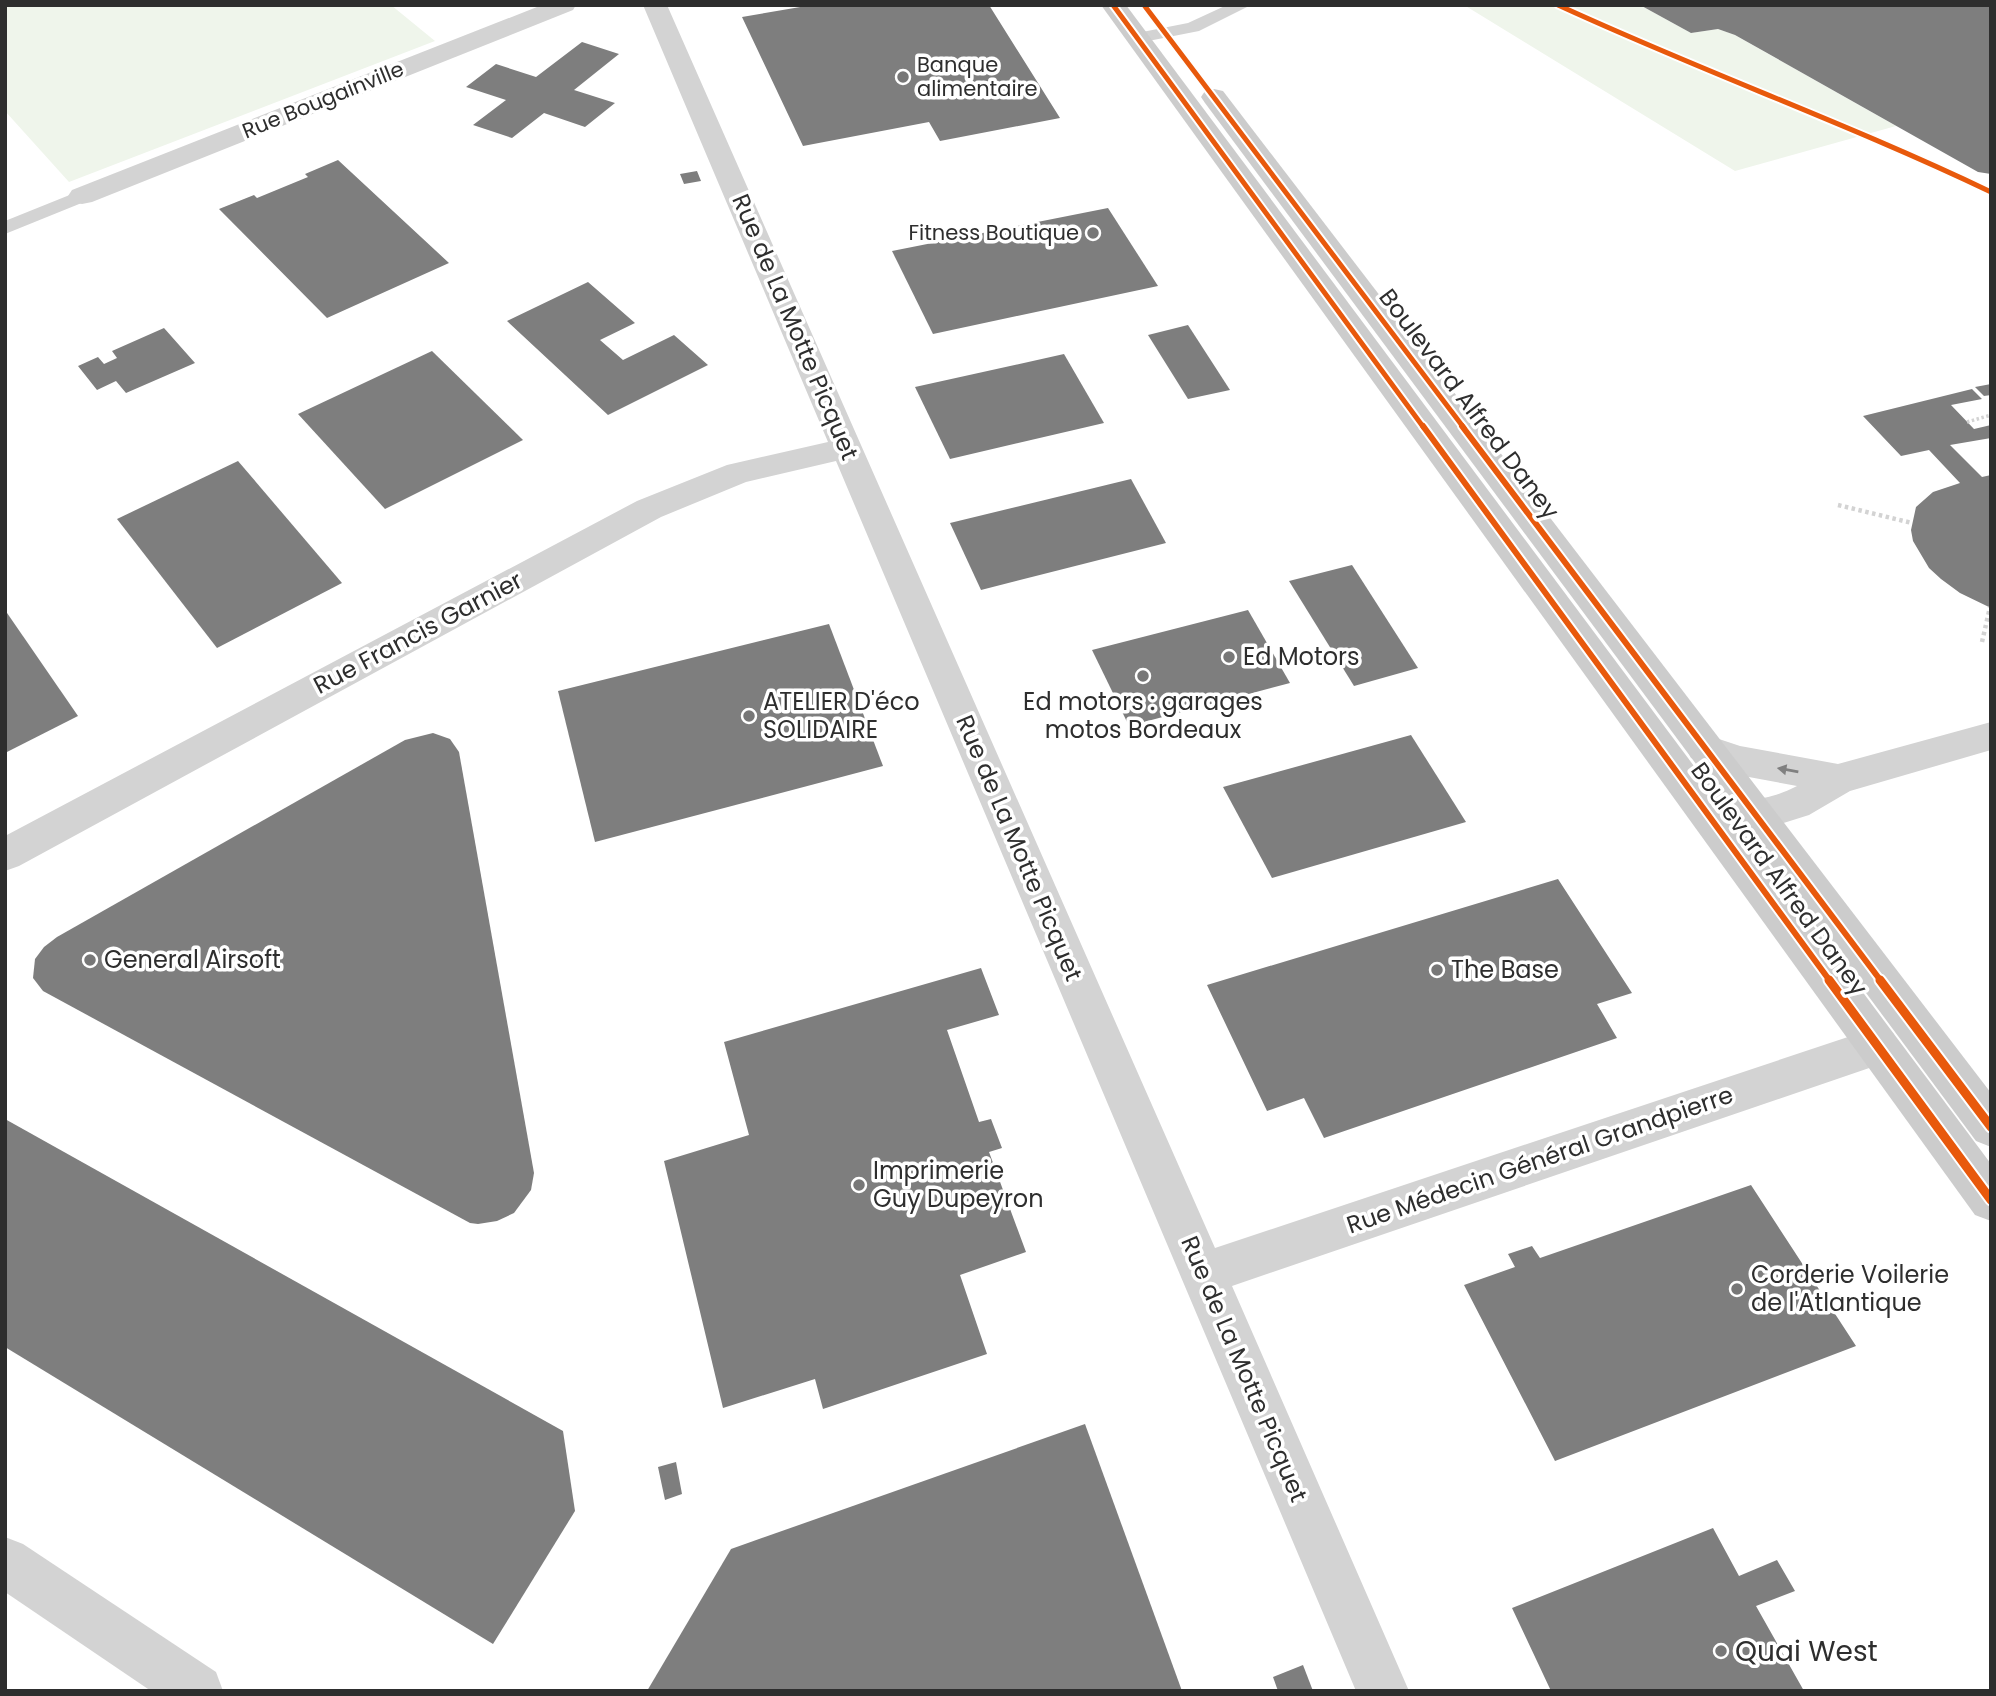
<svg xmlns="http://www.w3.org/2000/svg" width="1996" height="1696" font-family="Poppins,sans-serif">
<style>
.green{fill:#eff5eb}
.building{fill:#7e7e7e}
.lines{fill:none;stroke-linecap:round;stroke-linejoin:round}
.path-far1{stroke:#d3d3d3;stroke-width:3.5;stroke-dasharray:2.5 2.5;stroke-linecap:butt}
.path{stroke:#d3d3d3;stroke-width:4.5;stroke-dasharray:3.5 3.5;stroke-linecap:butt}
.service{fill:#d3d3d3;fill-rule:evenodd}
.minor{fill:#d3d3d3;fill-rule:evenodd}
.secondary{fill:#ccc;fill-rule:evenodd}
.cycleway-far2-casing{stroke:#fff;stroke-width:9}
.cycleway-far1-casing{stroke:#fff;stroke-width:10}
.cycleway-casing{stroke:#fff;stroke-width:13}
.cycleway-far2{stroke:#e8590c;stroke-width:5}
.cycleway-far1{stroke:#e8590c;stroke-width:6}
.cycleway{stroke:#e8590c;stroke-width:9}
.oneway{fill:#808080}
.poi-dot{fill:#777;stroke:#fff;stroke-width:2.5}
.labels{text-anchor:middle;stroke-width:7;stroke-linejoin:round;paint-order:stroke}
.far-poi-label{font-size:21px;fill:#2e2e2e;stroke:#fff;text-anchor:start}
.far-street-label{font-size:21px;fill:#2e2e2e;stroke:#fff}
.street-label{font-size:24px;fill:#2e2e2e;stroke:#fff}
.poi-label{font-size:24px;fill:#2e2e2e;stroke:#fff;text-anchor:start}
.near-poi-label{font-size:28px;fill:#2e2e2e;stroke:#fff;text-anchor:start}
</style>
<rect width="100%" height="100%" fill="#fff"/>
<g class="green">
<path d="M5,5H391L435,41L69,182L5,111Z"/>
<path d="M1464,5H1640L1691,33L1718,29L1735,35L1896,126L1735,171Z"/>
</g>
<g class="building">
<path d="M812,5H989L1060,118L940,141L929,122L803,146L742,17Z"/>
<path d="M1640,5H1991V174L1978,172L1735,35L1718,29L1691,33Z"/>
<path d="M582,42L619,54L574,90L615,103L585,127L544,113L512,138L473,125L506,100L466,87L496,64L536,77Z"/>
<path d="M338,160L449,263L327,318L219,209L254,195L257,198L308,177L305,174Z"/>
<path d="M697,171L701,181L684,184L680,174Z"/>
<path d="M1108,208L1158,286L933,334L892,251Z"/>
<path d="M588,282L635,323L600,340L623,360L674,335L708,365L608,415L507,321Z"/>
<path d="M1188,325L1230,390L1188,399L1148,335Z"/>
<path d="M164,328L195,363L126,393L116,381L97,390L78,366L98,357L104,364L117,358L112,351Z"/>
<path d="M432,351L523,440L385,509L298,414Z"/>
<path d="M1064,354L1104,423L950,459L915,387Z"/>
<path d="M1991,384V395L1984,396L1975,387Z"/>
<path d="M1972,389L1982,399L1951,405L1974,429L1991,425V438L1950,445L1982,477L1991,475V608L1960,593L1941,579L1929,568L1913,541L1911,530L1916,507L1933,492L1960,483L1929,450L1901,456L1863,416Z"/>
<path d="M238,461L342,583L217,648L117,519Z"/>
<path d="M1131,479L1166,543L981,590L950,523Z"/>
<path d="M1352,565L1418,668L1354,686L1289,581Z"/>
<path d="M5,610L78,716L5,753Z"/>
<path d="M1248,610L1290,683L1129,726L1092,650Z"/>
<path d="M829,624L883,766L595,842L558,691Z"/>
<path d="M433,733L450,739L459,752L534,1173L531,1190L514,1213L497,1221L478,1224L470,1223L43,991L33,978L35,959L44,947L57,937L405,740Z"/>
<path d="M1411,735L1466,822L1272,878L1223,787Z"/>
<path d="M1558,879L1632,993L1597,1004L1617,1038L1324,1138L1304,1098L1267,1111L1207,985Z"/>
<path d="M981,968L999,1015L947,1030L979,1122L991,1119L1002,1148L989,1152L1026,1252L960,1275L987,1354L823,1409L815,1379L723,1408L664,1161L749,1135L724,1042Z"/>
<path d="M5,1119L563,1431L575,1511L493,1644L5,1347Z"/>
<path d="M1751,1185L1856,1346L1555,1461L1464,1285L1515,1267L1508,1254L1532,1246L1540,1258Z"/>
<path d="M1085,1424L1182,1691H647L731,1549Z"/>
<path d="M676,1462L682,1494L665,1500L658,1467Z"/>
<path d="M1713,1528L1739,1576L1777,1560L1795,1591L1756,1606L1804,1691H1551L1512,1608Z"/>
<path d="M1303,1665L1313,1691H1278L1273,1677Z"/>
</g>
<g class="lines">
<path class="path-far1" d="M1967,422L1991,415"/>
<g class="path">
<path d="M1838,505L1912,523"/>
<path d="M1982,642L1990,607"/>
</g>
<g class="service">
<path d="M1227,5H1251L1199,31L1138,43L1129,38L1132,34L1188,23Z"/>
<path d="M82,190L89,192L92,196L89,200L5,234V221Z"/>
</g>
<g class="minor">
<path d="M542,5H576L573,10L92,202L82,204L72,202L68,196L72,190Z"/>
<path d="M643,5H667L1215,1248L1878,1027L1893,1033L1899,1046L1893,1059L1878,1065L1232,1286L1409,1691H1356L836,461L746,482L661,517L19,866L5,871V836L637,501L727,465L828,442Z"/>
<path d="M1991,722V750L1850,791L1809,815L1765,829L1734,828L1705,817L1671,791L1665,780L1671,769C1717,754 1717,827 1797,786L1738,775L1691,758L1686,748L1691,738L1704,734L1740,746L1838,764Z"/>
<path d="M5,1537L23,1544L216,1672L223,1691H151L5,1592Z"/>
</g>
<g class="secondary">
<path d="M1101,5H1126L1991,1164V1221L1975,1215Z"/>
<path d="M1214,89L1223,91L1991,1093V1147L1976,1141L1205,103L1201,97L1205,91Z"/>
</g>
<defs>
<g id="cycleway-far2">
<path d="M1113,5L1424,428"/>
<path d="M1144,5L1464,428"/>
<path d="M1558,5C1701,71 1849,124 1991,192"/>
</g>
<g id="cycleway-far1">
<path d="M1423,426L1830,981"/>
<path d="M1462,426L1881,981"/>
</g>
<g id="cycleway">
<path d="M1829,980L1991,1200"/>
<path d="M1880,980L1991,1127"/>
</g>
</defs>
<use href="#cycleway-far2" class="cycleway-far2-casing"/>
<use href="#cycleway-far1" class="cycleway-far1-casing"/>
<use href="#cycleway" class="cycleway-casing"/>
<use href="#cycleway-far2" class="cycleway-far2"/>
<use href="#cycleway-far1" class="cycleway-far1"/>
<use href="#cycleway" class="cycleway"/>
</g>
<defs><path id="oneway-solid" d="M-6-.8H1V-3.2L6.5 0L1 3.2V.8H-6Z" transform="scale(1.75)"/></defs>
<use class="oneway" href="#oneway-solid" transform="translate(1788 770) rotate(-170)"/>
<g class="poi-dot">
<circle cx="903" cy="77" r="7"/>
<circle cx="1093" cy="233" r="7"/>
<circle cx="1229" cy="657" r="7"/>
<circle cx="1143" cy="676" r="7"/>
<circle cx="749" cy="716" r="7"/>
<circle cx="90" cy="960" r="7"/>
<circle cx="1437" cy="970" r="7"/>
<circle cx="859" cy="1185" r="7"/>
<circle cx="1737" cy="1289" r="7"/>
<circle cx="1721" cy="1651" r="7"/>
</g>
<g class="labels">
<g class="far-poi-label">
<text x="917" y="72">Banque<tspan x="917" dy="24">alimentaire</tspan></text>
<text x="1079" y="240" text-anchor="end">Fitness Boutique</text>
</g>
<g class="far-street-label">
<text transform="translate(323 100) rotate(-22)" y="7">Rue Bougainville</text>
</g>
<g class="street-label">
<text transform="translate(795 327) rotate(67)" y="8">Rue de La Motte Picquet</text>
<text transform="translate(1469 404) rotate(53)" y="8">Boulevard Alfred Daney</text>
<text transform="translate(418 633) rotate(-28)" y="8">Rue Francis Garnier</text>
<text transform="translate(1019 848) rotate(67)" y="8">Rue de La Motte Picquet</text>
<text transform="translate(1779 879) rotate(54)" y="8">Boulevard Alfred Daney</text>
<text transform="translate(1540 1160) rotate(-19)" y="8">Rue Médecin Général Grandpierre</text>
<text transform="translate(1244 1369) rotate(67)" y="8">Rue de La Motte Picquet</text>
</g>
<g class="poi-label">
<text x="1243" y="665">Ed Motors</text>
<text x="763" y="710">ATELIER D'éco<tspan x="763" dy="28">SOLIDAIRE</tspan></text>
<text x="1143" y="710" text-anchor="middle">Ed motors : garages<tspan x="1143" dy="28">motos Bordeaux</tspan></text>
<text x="104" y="968">General Airsoft</text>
<text x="1451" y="978">The Base</text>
<text x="873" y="1179">Imprimerie<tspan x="873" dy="28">Guy Dupeyron</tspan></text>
<text x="1751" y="1283">Corderie Voilerie<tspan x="1751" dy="28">de l'Atlantique</tspan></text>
</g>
<g class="near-poi-label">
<text x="1735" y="1661">Quai West</text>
</g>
</g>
<rect width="1996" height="1696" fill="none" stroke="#2e2e2e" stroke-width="14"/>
</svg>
